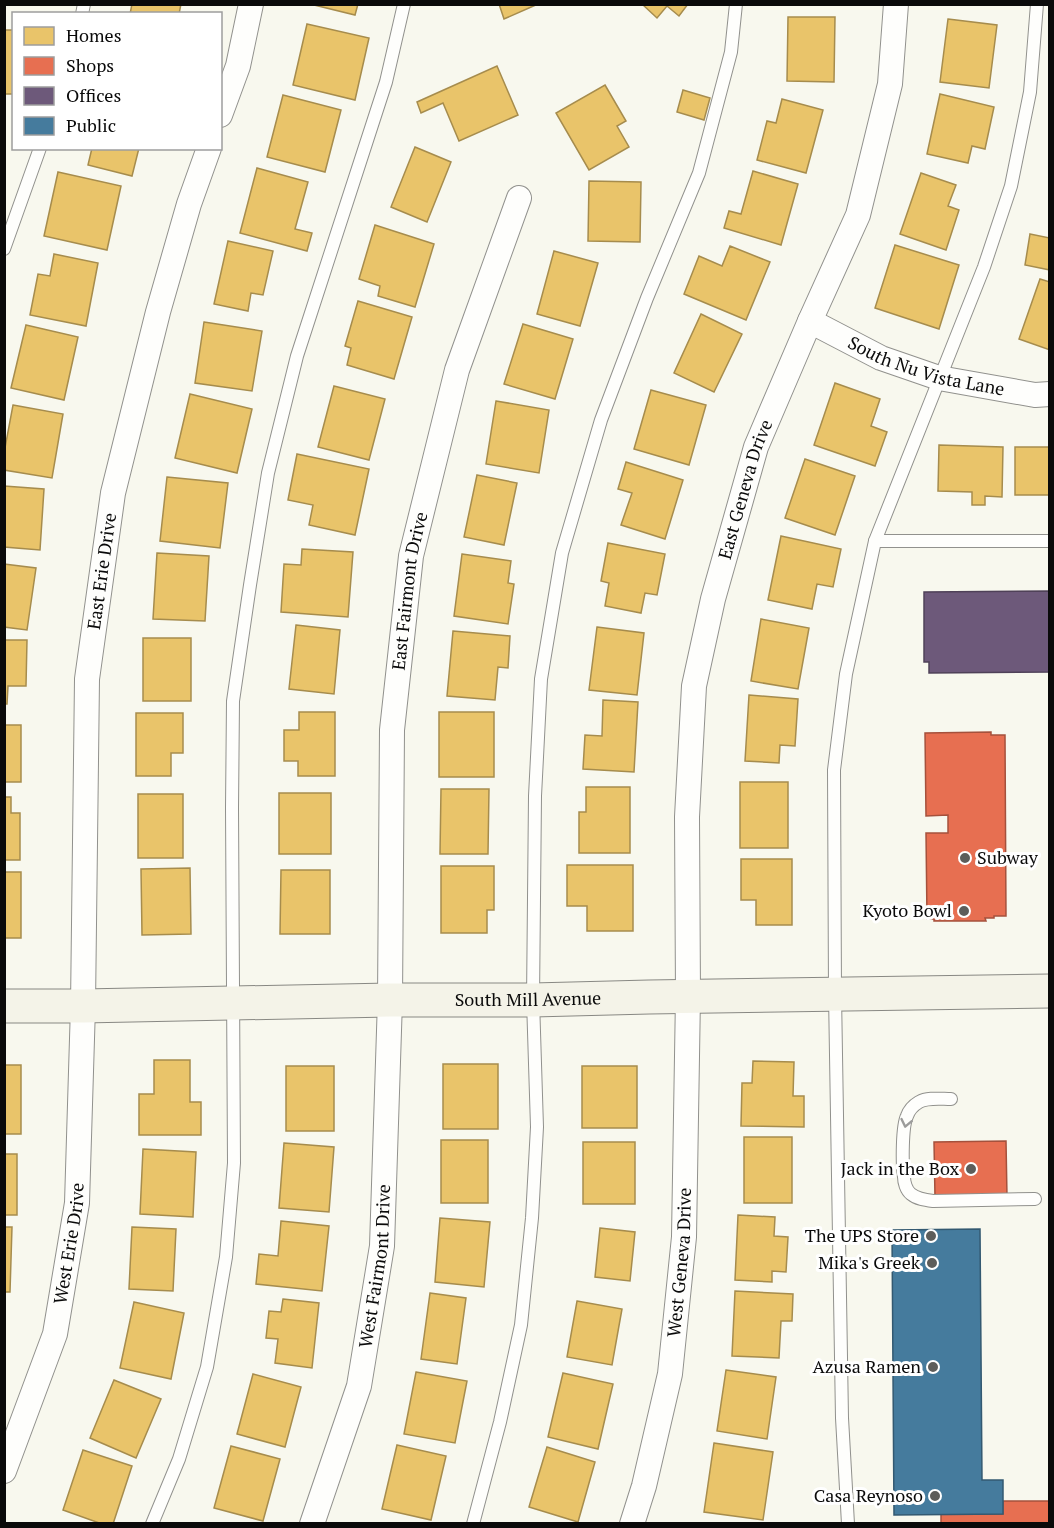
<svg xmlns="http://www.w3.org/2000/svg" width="1054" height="1528" font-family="'PT Serif',serif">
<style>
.homes{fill:#e9c46a;stroke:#a68c4d;stroke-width:1.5}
.shops{fill:#e76f51;stroke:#a5513c;stroke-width:1.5}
.offices{fill:#6d597a;stroke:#4f4158;stroke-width:1.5}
.public{fill:#457b9d;stroke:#335971;stroke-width:1.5}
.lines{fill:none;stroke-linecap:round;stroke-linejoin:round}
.lane-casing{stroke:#91918d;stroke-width:14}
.street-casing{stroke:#91918d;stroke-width:26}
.secondary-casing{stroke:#888883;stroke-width:35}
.lane{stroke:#fefefc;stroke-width:12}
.street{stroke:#fefefc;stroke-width:24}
.secondary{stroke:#f4f3e8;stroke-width:33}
.oneway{stroke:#9c9c9b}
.poi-dot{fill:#5d5d5a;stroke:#fff;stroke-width:2}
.labels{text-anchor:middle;stroke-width:6;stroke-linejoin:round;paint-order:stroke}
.street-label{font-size:18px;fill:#0a0a0a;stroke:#fff}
.poi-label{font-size:18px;fill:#0a0a0a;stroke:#fff;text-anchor:end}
</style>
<rect width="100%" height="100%" fill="#f8f8ee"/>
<g class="homes">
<path d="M132,4H181L179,14H130Z"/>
<path d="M310,4H358L355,15Z"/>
<path d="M499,4H538L504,19Z"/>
<path d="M642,4H688L679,16L667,6L657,18Z"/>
<path d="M788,17H835L834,82L787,81Z"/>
<path d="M948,19L997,25L989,88L940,82Z"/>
<path d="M307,24L369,38L355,100L293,85Z"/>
<rect x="4" y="30" width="10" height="64"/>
<path d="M497,66L518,115L459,141L443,103L421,113L417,102Z"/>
<path d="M605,85L626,121L617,126L629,147L589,170L556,113Z"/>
<path d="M683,90L710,98L704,120L677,112Z"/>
<path d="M940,94L994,107L985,149L972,146L968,163L927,154Z"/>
<path d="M283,95L341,110L325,172L267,157Z"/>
<path d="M782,99L823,110L806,173L757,160L767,121L776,123Z"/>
<path d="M415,147L451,162L427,222L391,207Z"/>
<path d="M92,148H139L132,176L88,165Z"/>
<path d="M257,168L308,182L295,229L312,233L307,251L240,233Z"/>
<path d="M753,171L798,184L781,245L724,228L729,211L741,214Z"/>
<path d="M58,172L121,186L107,250L44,236Z"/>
<path d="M921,173L956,185L948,206L959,210L946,250L900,234Z"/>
<path d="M589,181L641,182L640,242L588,241Z"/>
<path d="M375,225L434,244L415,307L378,296L380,286L359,279Z"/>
<path d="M1030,234L1050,238V270L1025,265Z"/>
<path d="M228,241L273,251L263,295L251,293L248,311L214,304Z"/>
<path d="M895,245L959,265L939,329L875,308Z"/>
<path d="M730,246L770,262L746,320L684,294L699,256L722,266Z"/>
<path d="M554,251L598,263L580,326L537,314Z"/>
<path d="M54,254L98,263L86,326L30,315L38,274L50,276Z"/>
<path d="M1040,279L1050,282V350L1019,339Z"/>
<path d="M358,301L412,317L394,379L347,365L351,348L345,346Z"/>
<path d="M701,314L742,334L714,392L674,373Z"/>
<path d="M204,322L262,331L252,391L195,383Z"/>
<path d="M523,324L573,339L555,399L504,384Z"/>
<path d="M26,325L78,337L64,400L11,388Z"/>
<path d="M835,383L880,399L871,426L887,432L875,466L814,445Z"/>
<path d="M334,386L385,399L369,460L318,447Z"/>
<path d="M651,390L706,405L689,465L634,449Z"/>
<path d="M190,394L252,409L237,473L175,458Z"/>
<path d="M496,401L549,410L539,473L486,464Z"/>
<path d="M13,405L63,414L52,478L4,470V453Z"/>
<path d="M939,445L1003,447L1002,497L985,496V505H972V492L938,491Z"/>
<rect x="1015" y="447" width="35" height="48"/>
<path d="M297,454L369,469L355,535L309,525L313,505L288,500Z"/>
<path d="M805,459L855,476L835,535L785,518Z"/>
<path d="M626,462L683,480L665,539L621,525L632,493L618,489Z"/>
<path d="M477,475L517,483L504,545L464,537Z"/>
<path d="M167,477L228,483L220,548L160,541Z"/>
<path d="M4,486L44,489L40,550L4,547Z"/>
<path d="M781,536L841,549L833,587L817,584L812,609L768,600Z"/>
<path d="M608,543L665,554L657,595L645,593L641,613L605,606L609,583L601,581Z"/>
<path d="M302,549L353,552L348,617L281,612L284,564L301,565Z"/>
<path d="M157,553L209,556L205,621L153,619Z"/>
<path d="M462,554L511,561L508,583L514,584L508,624L454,616Z"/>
<path d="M4,564L36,568L27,630L4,627Z"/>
<path d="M761,619L809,628L798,689L751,681Z"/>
<path d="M296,625L340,630L334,694L289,689Z"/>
<path d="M597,627L644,633L637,695L589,690Z"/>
<path d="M453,631L510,636L508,668L498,667L495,700L447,696Z"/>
<rect x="143" y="638" width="48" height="63"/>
<path d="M4,640H27L26,686H8L7,704H4Z"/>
<path d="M749,695L798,699L795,746L780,745L779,763L745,761Z"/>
<path d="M603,700L638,702L634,772L583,769L585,735L602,736Z"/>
<path d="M299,712H335V776H298V761H284V730H299Z"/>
<rect x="439" y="712" width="55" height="65"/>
<path d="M136,713H183V753H171V776H136Z"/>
<rect x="4" y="725" width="17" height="57"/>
<rect x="740" y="782" width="48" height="66"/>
<path d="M586,787H630V853H579V812H586Z"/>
<path d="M441,789H489L488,854H440Z"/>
<rect x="279" y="793" width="52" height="61"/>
<rect x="138" y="794" width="45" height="64"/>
<path d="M4,797H11V813H20V860H4Z"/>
<path d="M741,859H792V925H756V900H741Z"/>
<path d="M567,865H633V931H587V906H567Z"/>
<path d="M441,866H494V910H487V933H441Z"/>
<path d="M190,868L191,934L142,935L141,869Z"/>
<path d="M281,870H330V934H280Z"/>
<rect x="4" y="872" width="17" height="66"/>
<path d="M154,1060H190V1102H201V1135H139V1094H154Z"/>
<path d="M753,1061L794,1062L793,1096H804V1127L741,1126L742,1083H752Z"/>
<rect x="443" y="1064" width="55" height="65"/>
<rect x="4" y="1065" width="17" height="69"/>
<rect x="286" y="1066" width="48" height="65"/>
<rect x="582" y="1066" width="55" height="62"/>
<rect x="744" y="1137" width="48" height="66"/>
<rect x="441" y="1140" width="47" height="63"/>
<rect x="583" y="1142" width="52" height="62"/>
<path d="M284,1143L334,1147L329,1212L279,1208Z"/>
<path d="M143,1149L196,1152L193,1217L140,1214Z"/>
<rect x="4" y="1154" width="13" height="61"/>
<path d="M738,1215L775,1217L774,1236L788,1237L786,1272L772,1271V1282L735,1280Z"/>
<path d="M440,1218L490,1222L484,1287L435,1282Z"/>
<path d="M281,1221L329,1226L322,1291L256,1284L259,1254L278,1256Z"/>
<path d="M4,1227H12L10,1292H4Z"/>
<path d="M132,1227L176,1229L173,1291L129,1289Z"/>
<path d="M600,1228L635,1232L630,1281L595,1277Z"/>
<path d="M735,1291L793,1294L792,1321H781L779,1358L732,1356Z"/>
<path d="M430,1293L466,1298L457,1364L421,1359Z"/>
<path d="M283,1299L319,1303L312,1368L275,1363L278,1339L266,1338L269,1311L281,1312Z"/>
<path d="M577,1301L622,1309L612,1365L567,1357Z"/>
<path d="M134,1302L184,1313L171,1379L120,1368Z"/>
<path d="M726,1370L776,1377L767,1439L717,1431Z"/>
<path d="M416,1372L467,1381L455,1443L404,1434Z"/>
<path d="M563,1373L613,1384L598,1449L548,1437Z"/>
<path d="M253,1374L301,1387L285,1447L237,1434Z"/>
<path d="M114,1380L161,1399L136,1458L90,1438Z"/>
<path d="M714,1443L773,1452L763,1520L704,1512Z"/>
<path d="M397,1445L446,1456L431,1520L382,1509Z"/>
<path d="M231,1446L280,1459L263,1521L214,1508Z"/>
<path d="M547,1447L595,1462L578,1522L529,1507Z"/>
<path d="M83,1450L132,1466L113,1524H102L63,1510Z"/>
</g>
<g class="shops">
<path d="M991,732V735H1005L1006,916H994V918H985L986,921H934V919H927L926,833H948V815L926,816L925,733Z"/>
<path d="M1006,1141L1007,1197H935L934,1142Z"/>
<path d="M1003,1501H1050V1524H941V1514H1003Z"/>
</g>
<path class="offices" d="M1050,591V672L929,673V662H924V592Z"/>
<path class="public" d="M980,1229L982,1480H1003V1514L894,1515L892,1230Z"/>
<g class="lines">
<defs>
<g id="lane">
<path d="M82,14L84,4"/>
<path d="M4,249L40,148"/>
<path d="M875,541H1050"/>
<path d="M951,1099C941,1099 928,1097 919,1102C914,1105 909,1110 907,1116C902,1126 902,1164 904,1177C904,1182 906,1190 911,1194C917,1199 925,1200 933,1201L1035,1199"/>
<path d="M152,1524L179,1459L207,1367L226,1257L234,1163L232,808L233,701L250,585L268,473L297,356L386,82L404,4"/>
<path d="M473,1524L500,1422L521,1325L532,1218L537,1127L533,1000L535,796L541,679L562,553L601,420L647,298L699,173L731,52L736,4"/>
<path d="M848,1524L842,1418L835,994L834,770L846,674L875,541L984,267L1011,186L1030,92L1037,4"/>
</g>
<g id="street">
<path d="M220,115L238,66L251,4"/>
<path id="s1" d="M810,321L881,358L939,378L1035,395L1050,394"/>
<path id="s2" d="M4,1471L55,1334L77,1203L83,1006L87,679L113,493L158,312L189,204L209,148"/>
<path id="s3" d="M312,1524L359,1386L382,1246L390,1000L392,730L411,556L457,370L519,198"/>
<path id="s4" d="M632,1524L644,1486L670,1374L684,1237L688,996L687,817L694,686L713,599L756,447L810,321L858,215L890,84L896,4"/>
</g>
<g id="secondary">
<path id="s5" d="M4,1006H83L390,1000H533L649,997L1050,991"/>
</g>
</defs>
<use href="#lane" class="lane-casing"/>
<use href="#street" class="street-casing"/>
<use href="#secondary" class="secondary-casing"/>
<use href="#lane" class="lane"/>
<use href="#street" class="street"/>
<use href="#secondary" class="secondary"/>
</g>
<defs><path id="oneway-chevron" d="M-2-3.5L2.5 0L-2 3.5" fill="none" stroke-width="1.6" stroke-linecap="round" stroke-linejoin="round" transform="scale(1.5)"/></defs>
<use class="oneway" href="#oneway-chevron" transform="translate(906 1123) rotate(102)"/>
<g class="poi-dot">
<circle cx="965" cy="858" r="6"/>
<circle cx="964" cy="911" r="6"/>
<circle cx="971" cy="1169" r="6"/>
<circle cx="931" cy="1236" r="6"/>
<circle cx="932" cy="1263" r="6"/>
<circle cx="933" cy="1367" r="6"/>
<circle cx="935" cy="1496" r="6"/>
</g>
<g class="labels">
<g class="street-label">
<text dy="6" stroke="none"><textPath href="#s1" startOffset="126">South Nu Vista Lane</textPath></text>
<text dy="6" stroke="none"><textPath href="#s4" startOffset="1047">East Geneva Drive</textPath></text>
<text dy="6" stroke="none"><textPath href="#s2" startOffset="912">East Erie Drive</textPath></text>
<text dy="6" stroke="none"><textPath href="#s3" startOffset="944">East Fairmont Drive</textPath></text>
<text dy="6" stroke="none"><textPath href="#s5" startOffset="524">South Mill Avenue</textPath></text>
<text dy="6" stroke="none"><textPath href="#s2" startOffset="238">West Erie Drive</textPath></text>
<text dy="6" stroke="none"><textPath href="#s4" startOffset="267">West Geneva Drive</textPath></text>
<text dy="6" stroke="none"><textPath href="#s3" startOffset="267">West Fairmont Drive</textPath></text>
</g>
<g class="poi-label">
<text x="977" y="864" text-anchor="start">Subway</text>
<text x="952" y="917">Kyoto Bowl</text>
<text x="959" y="1175">Jack in the Box</text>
<text x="919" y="1242">The UPS Store</text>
<text x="920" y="1269">Mika's Greek</text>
<text x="921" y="1373">Azusa Ramen</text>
<text x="923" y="1502">Casa Reynoso</text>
</g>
</g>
<rect width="1054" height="1528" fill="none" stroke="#0a0a0a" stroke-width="12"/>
<rect x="12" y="12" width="210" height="138" fill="#ffffff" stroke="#9d9d9d" stroke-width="1.5"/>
<rect x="24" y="27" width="30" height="18" fill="#e9c46a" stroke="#9d9d9d" stroke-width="1.5"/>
<text x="66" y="42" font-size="18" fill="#0a0a0a">Homes</text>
<rect x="24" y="57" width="30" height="18" fill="#e76f51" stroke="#9d9d9d" stroke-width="1.5"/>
<text x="66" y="72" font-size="18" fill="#0a0a0a">Shops</text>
<rect x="24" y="87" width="30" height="18" fill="#6d597a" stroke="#9d9d9d" stroke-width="1.5"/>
<text x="66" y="102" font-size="18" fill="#0a0a0a">Offices</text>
<rect x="24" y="117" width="30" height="18" fill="#457b9d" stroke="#9d9d9d" stroke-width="1.5"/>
<text x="66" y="132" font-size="18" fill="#0a0a0a">Public</text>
</svg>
